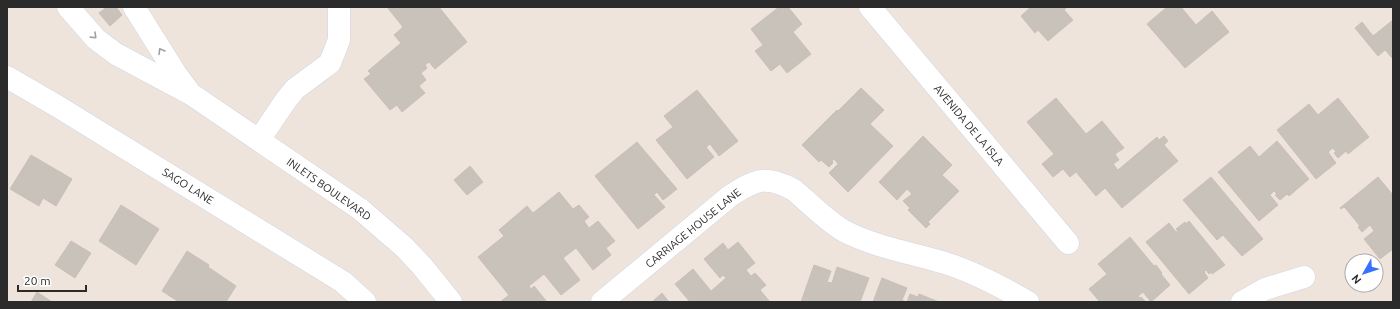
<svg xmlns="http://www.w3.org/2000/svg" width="1400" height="309" font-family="Ubuntu,sans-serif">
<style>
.building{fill:#c9c2ba;stroke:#cac0b5}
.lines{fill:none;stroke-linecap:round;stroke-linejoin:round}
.minor-casing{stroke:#d0d6e5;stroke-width:23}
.minor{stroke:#fff;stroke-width:22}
.oneway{stroke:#a0a0a0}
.labels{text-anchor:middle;stroke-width:3;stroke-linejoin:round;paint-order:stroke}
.street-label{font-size:11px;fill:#2b2b2b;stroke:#fff}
</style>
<rect width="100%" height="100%" fill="#eee4db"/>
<g class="building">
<path d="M107,7H116L122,15L110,26L99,13Z"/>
<path d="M387,7H439L467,42L435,69L429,62L425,65L427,68L421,73L426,80L419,86L425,93L402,112L397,105L390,110L364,79L371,74L368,71L401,43L394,35L403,27Z"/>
<path d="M779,7H788L802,24L793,32L811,54L787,73L780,64L771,71L755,51L763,45L751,29Z"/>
<path d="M1031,7H1067L1064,10L1073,20L1048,41L1038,30L1035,33L1021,16Z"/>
<path d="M1167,7H1181L1196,25L1212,11L1229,32L1185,68L1147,24Z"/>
<path d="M1393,20V59L1385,50L1378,56L1355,28L1362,22L1373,36Z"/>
<path d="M861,88L884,110L870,124L893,146L848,192L829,173L838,164L834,159L832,161L833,163L829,167L821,160L819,162L802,145L837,110L838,111Z"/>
<path d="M697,90L738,141L719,156L710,144L706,147L714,157L687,179L656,140L673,127L664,116Z"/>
<path d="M1056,98L1086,134L1102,121L1124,148L1115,154L1119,160L1113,164L1118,170L1157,137L1159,140L1164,136L1168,141L1164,145L1178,161L1122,208L1105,188L1096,196L1076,172L1070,177L1063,169L1053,177L1042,164L1054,154L1027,122Z"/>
<path d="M1338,98L1369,137L1348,154L1346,151L1338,158L1334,153L1336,152L1333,148L1328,152L1336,163L1316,179L1277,130L1309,104L1318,115Z"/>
<path d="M923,136L952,165L942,175L959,191L928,222L930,224L926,228L908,210L910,208L903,201L912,194L907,189L897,200L879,182Z"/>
<path d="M1277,141L1309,179L1289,196L1287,194L1280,200L1275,195L1277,194L1274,191L1270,195L1278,205L1259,221L1218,172L1250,146L1259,157Z"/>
<path d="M637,142L677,189L663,200L657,192L654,195L665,207L638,229L595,176Z"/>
<path d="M31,155L72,179L56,206L43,198L39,206L10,189Z"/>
<path d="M470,166L483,182L467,195L454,180Z"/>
<path d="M1211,177L1263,239L1242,256L1223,235L1217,240L1183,200Z"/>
<path d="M1378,177L1393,195V249L1380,259L1364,239L1374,231L1370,225L1362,232L1358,227L1360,226L1346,209L1344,207L1341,209L1340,208Z"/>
<path d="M559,192L573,209L579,205L589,217L584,221L589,228L598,221L615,241L606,248L611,255L593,270L576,248L563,258L580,280L561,295L544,274L529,286L531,289L534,286L547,302H500L509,295L478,257L504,236L499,230L527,206L533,213Z"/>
<path d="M121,205L159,229L136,265L99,241Z"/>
<path d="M1189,221L1225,265L1212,274L1211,272L1209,274L1206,270L1204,272L1208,278L1189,294L1146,242L1169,223L1176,232L1178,231L1176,229L1185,222L1186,224Z"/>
<path d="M1130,237L1154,266L1156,265L1162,273L1161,274L1170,285L1151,302L1143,292L1138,296L1139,298L1141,297L1146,302H1100L1089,289L1107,274L1098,264Z"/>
<path d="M71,241L91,253L75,278L55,265Z"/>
<path d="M738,242L755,263L746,270L751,276L755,273L766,285L760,290L770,302H690L675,284L693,269L711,291L726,278L723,275L720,278L704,259L723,243L728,250Z"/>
<path d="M187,251L209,265L208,267L236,286L226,302H196L192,300L191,302H179L162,291Z"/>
<path d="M814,265L831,271L827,282L832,283L837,267L869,278L860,302H801Z"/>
<path d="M882,278L907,288L902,300L906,302H873Z"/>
<path d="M37,292L52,302H31Z"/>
<path d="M662,293L669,302H652Z"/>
<path d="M910,294L918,297L919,294L939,302H907Z"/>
</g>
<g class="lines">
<defs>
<g id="minor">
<path d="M68,7L96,39L116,54L191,94L360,209L404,247L422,266L451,302"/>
<path d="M134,7L176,74L188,90"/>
<path d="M870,7L1068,243"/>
<path d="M7,77L57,106L343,282L365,302"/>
<path d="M259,140L286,100L295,89L330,63L339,40V7"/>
<path d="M602,302L730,196C755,180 766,174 794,190C809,203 828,222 844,231C875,247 912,253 945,263C974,272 1002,287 1028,302"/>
<path d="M1242,302L1265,289L1304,277"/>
</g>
</defs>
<use href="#minor" class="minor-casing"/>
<use href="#minor" class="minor"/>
</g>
<defs><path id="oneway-chevron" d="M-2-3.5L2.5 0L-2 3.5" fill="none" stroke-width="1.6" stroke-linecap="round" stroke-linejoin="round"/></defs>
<g class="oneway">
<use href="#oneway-chevron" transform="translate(94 36) rotate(44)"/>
<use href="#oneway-chevron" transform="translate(161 51) rotate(-121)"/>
</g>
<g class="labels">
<g class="street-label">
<text transform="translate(969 125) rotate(50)" y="4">AVENIDA DE LA ISLA</text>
<text transform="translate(188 186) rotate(32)" y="4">SAGO LANE</text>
<text transform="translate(329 189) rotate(35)" y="4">INLETS BOULEVARD</text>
<text transform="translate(693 228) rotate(-39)" y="4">CARRIAGE HOUSE LANE</text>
</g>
</g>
<rect width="1400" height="309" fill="none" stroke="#2b2b2b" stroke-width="16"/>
<g transform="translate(1364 273) rotate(231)"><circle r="19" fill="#ffffff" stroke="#aaaaaa"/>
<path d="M0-3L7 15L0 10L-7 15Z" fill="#3871ff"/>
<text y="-6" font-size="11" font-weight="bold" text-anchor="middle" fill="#2b2b2b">N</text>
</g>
<path d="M18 285v6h68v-6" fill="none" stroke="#2b2b2b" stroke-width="2"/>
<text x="24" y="285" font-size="12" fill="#2b2b2b" stroke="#ffffff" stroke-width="3" paint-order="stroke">20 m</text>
</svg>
